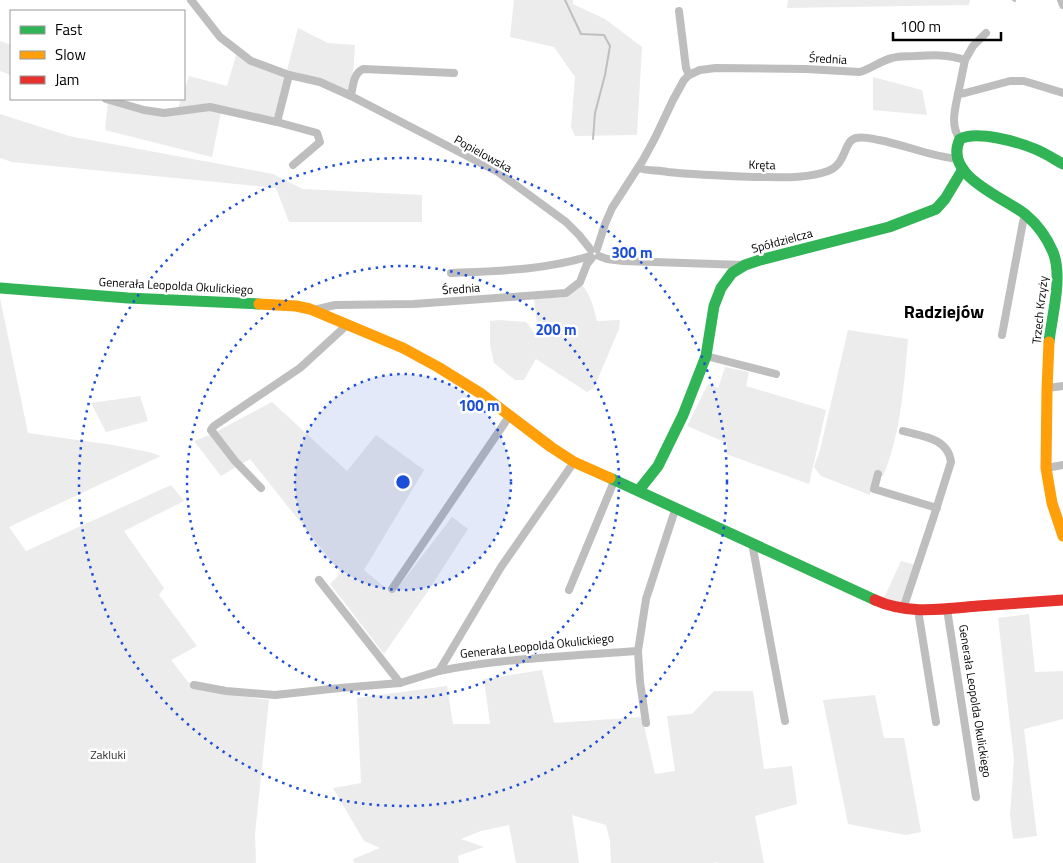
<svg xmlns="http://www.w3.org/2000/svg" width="1063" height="863" font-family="'Titillium Web',sans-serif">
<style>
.green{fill:#ececec}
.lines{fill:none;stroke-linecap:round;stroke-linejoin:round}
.stream{stroke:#bfbfbf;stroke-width:2}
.street{stroke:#bebebe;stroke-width:8}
.fast{stroke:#30b455;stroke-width:11}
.slow{stroke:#ff9f0a;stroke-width:11}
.jam{stroke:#e5322d;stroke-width:11}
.ring{fill:none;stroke:#1d4ed8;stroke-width:2.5;stroke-dasharray:2.5 5}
.labels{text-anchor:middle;stroke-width:5;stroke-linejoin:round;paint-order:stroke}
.street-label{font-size:12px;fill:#000;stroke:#fff}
.park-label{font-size:12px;fill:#333;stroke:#fff}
.district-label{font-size:18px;font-weight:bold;fill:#000;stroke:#fff}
.centre{fill:#1d4ed8;stroke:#fff;stroke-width:2.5}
.ring-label{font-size:15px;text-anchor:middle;font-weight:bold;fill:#1d4ed8;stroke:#fff;stroke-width:5;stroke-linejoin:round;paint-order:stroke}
</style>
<rect width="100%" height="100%" fill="#fff"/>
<g class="green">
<path d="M514,0H573V4L605,19L642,47L637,135L575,136L571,127L575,77L554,47L510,37Z"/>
<path d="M788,0H970L969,5L787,8Z"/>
<path d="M298,28L328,43L355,45C354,61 354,77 348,92C328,82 309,75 287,70Z"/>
<path d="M0,41L11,45V75L0,71Z"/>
<path d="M237,52L246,62L285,77L274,117L203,105L178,108L181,99H184V92L189,76L227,86Z"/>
<path d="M873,77L922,90L927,115L873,110Z"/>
<path d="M108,102L153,115L203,110L221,112L212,157L105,130Z"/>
<path d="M0,114L69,136L273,174L303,189L422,195V222H289L276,188L12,162L0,158Z"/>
<path d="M582,285C591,295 594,309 597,321L620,320L619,329L594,388L587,392L536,359L524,380H515L494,363L490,345V321L499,320L526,322L536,335L537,324L534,299L568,297Z"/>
<path d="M0,298L28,433L113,445L149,452L161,456L9,527L26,551L171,485L184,501L124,531L164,588L159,595L197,646L171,660L188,682L217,693L269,700L255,834L256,863H0Z"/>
<path d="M848,330L908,339C904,385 901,433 883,476L875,474L870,495L821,476L814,467L820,450Z"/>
<path d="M725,367L749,372L746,386L826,410L809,484L726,454L727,443L687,426L708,384L718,388Z"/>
<path d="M140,396L148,421L106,432L91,403Z"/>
<path d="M272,402L347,471L376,435L424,470L364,570L393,594L452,517L468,529L428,591L384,654L330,584L341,573L250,459L221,476L194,441L210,435Z"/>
<path d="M901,561L916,565L901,603L884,598Z"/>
<path d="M1029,614L1035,672L1063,671V719L1024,729L1037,836L1013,839L1010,815L1014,760L998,618Z"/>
<path d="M542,670L554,723L642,717L655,774L675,771L667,716L692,714L714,691H753L764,769L792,766L797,804L755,816L764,863H718L717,862L712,863H611L610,841L606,825L572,815L579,863H516L509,825L481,831L461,839L484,847L458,856L459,863H354L353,859L380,848L364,841L333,788L361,783L357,698L447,686L453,724H490L484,679Z"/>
<path d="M875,695L884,738H904L921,832L906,835L848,824L823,700Z"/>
</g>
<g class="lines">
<g class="stream">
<path d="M565,0L581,34L604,35L610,46L605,75L595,113L593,139"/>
<path d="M1013,0L1015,1"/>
</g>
<g class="street">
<path d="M191,0L220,37L251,61L289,75L320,82L351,96L498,172L566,222L579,235L591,250"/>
<path d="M1061,0L1063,5"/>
<path d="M679,11L686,68L689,75"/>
<path d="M958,94L965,60L973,46L986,33"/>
<path d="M351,96C353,86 353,74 363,69L454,73"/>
<path d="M106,99L144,110L164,113L210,107L277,122L317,133L320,142L293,165"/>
<path d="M277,122L289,75"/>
<path d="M960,139C950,126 955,109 958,94L965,93L1010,81H1024L1063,93"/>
<path d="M638,168C648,171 658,170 668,172C697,175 727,176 756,177C779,177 806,179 828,171C847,164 843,141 856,138C864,136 872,139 879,140C905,145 930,156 957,159"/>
<path d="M597,249L605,224L612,208L643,160L655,138L673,100L684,80L689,75L700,70L716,68L806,69L860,72C871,69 880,61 892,58C899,56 907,56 915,56C932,55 948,54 965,60"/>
<path d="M599,256L607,259L623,261L744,265"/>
<path d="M451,273C497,271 546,270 590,256"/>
<path d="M314,310L335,305L414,304L566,293L580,282L587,264L592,258"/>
<path d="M1002,335L1023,222L1026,215"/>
<path d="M706,356L776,374"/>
<path d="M1048,388L1063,386"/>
<path d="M903,431C922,436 948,438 951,462L933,519L903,609"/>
<path d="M1046,468L1063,465"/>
<path d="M878,474L874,489L937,508"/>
<path d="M261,488L235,461L211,430L214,426L300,368L348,324"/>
<path d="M752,543L785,721"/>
<path d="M319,580L400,683"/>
<path d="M392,589L510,415"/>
<path d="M569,590L615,479"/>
<path d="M947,609L976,797"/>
<path d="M918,610L936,722"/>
<path d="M439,671C504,658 572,656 638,651"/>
<path d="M194,685L226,691L275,695L340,688L400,683L439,671L501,567L574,462"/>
<path d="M646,723L640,682L638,651L646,599L676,507"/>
</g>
<g class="fast">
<path d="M0,288L128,298L259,304"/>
<path d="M1049,342C1052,315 1063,277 1053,252C1047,238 1038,225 1026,215C1004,197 942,176 960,139C977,130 1018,142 1035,149C1045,153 1054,159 1063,164"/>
<path d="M610,478L875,600"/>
<path d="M639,490L658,466L683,415L706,356L714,306L721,288L732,273L745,265L760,260L889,227L936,209L945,199L963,169"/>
</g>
<g class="slow">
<path d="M259,304L296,306L310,309L403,348L438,367L480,393L551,447L574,462L610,478"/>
<path d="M1049,342L1047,390L1046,468L1052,503L1063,536"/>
</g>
<path class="jam" d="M875,600C908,615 943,609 978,606C1006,604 1035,602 1063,600"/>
</g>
<circle cx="403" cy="482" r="108" fill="#1d4ed8" fill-opacity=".12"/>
<g class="ring">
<circle cx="403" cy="482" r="108"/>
<circle cx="403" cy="482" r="216"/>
<circle cx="403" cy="482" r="324"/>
</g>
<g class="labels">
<g class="street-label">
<text transform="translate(828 59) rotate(3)" y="4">Średnia</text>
<text transform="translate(483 154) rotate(29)" y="4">Popielowska</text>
<text transform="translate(762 165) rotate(1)" y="4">Kręta</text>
<text transform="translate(782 241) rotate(-15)" y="4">Spółdzielcza</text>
<text transform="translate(176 286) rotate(3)" y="4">Generała Leopolda Okulickiego</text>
<text transform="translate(461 289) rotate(-4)" y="4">Średnia</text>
<text transform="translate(1040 310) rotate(-84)" y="4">Trzech Krzyży</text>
<text transform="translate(537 646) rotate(-6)" y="4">Generała Leopolda Okulickiego</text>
<text transform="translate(975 701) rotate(81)" y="4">Generała Leopolda Okulickiego</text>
</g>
<g class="park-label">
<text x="108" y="759">Zakluki</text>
</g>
<g class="district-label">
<text x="944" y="318">Radziejów</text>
</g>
</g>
<circle cx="403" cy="482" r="8" class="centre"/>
<g class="ring-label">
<text x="632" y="258">300 m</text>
<text x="556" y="335">200 m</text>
<text x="479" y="411">100 m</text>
</g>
<rect x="10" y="10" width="175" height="90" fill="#ffffff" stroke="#999999"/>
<rect x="20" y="26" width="25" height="8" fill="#30b455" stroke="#999999"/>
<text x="55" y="35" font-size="15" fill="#000000">Fast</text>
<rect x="20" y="51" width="25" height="8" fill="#ff9f0a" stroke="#999999"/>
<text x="55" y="60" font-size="15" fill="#000000">Slow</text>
<rect x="20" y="76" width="25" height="8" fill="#e5322d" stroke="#999999"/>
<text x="55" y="85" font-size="15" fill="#000000">Jam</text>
<path d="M893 32v8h108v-8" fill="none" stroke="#000000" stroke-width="2.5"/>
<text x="900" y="32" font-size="15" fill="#000000" stroke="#ffffff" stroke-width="4" paint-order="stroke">100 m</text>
</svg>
